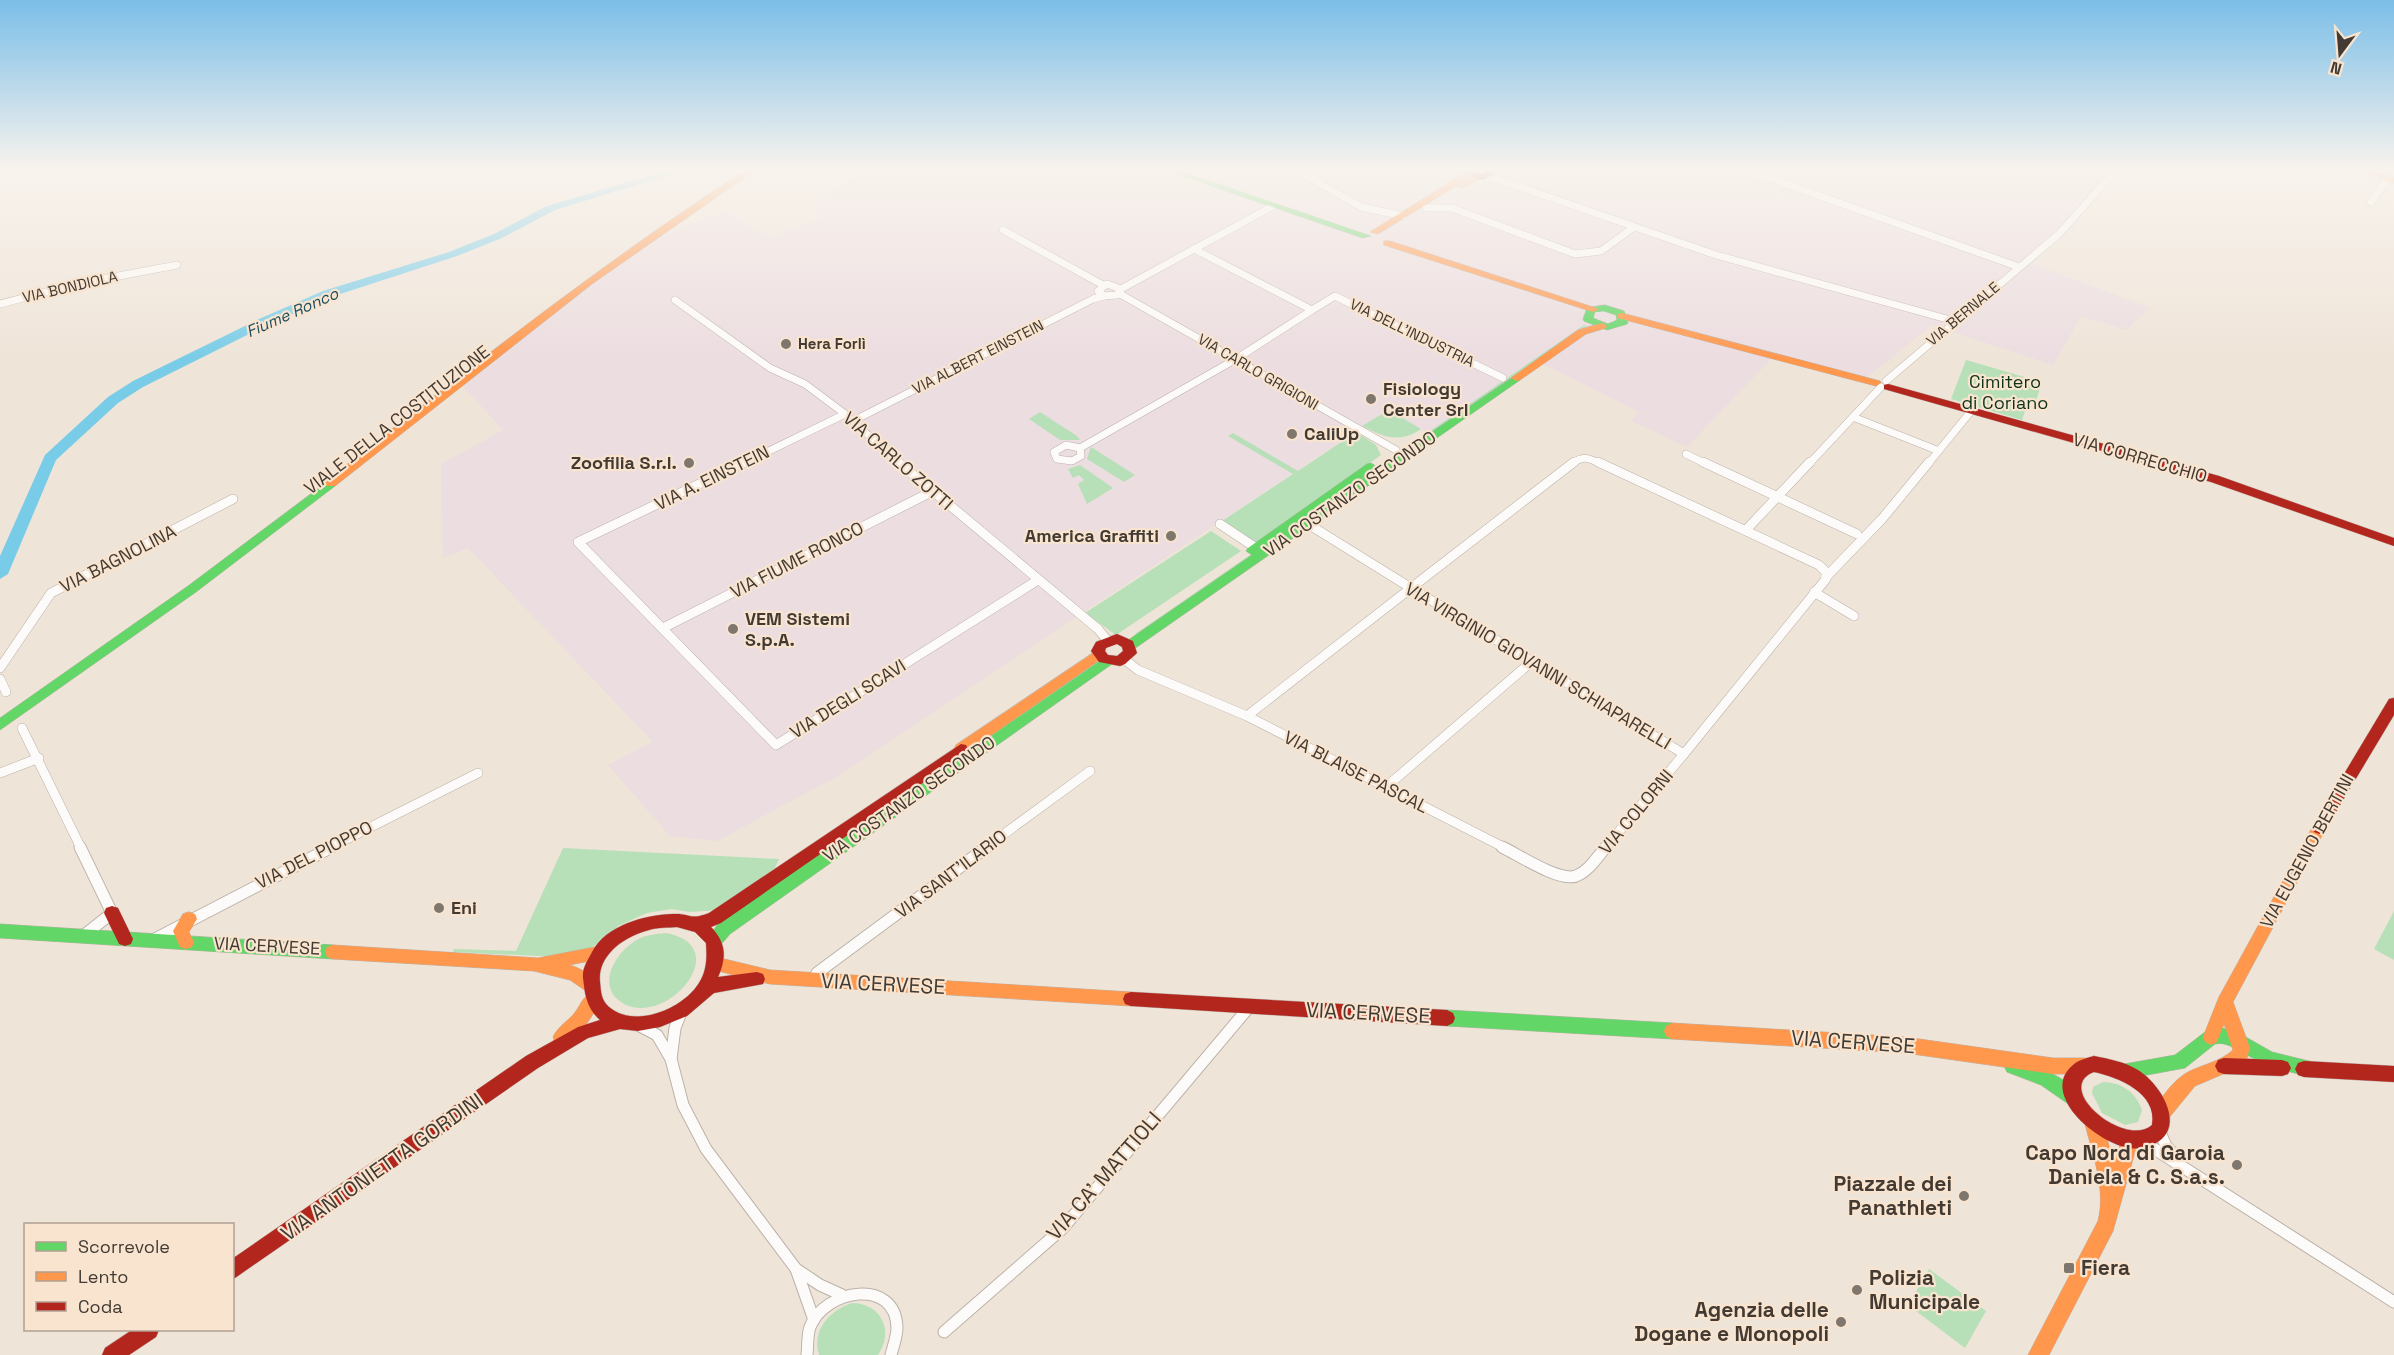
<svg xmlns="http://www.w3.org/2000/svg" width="2394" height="1355" font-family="'Space Grotesk',sans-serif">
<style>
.industrial{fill:#ecdde0}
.green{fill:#b7e0b9}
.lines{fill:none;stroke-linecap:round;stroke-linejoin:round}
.river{fill:#79cce7;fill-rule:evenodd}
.street-far2-casing{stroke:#bbb2a9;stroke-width:8}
.street-far1-casing{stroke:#bbb2a9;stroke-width:10}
.street-casing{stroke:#bbb2a9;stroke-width:13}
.fast-casing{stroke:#bbb2a9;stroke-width:1}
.slow-casing{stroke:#bbb2a9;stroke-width:1}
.jam-casing{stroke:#bbb2a9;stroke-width:1}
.street-far2{stroke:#fdfbf9;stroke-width:7}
.street-far1{stroke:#fdfbf9;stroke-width:9}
.street{stroke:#fdfbf9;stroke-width:11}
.fast{fill:#63d668;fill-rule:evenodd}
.slow{fill:#ff974d;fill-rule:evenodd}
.jam{fill:#b3261e;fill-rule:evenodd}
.poi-dot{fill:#7f766d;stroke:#f8e4cf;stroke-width:2}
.labels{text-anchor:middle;stroke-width:4.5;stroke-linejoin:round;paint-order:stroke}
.far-street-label{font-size:15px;fill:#433b33;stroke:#f8e4cf}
.far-poi-label{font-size:15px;font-weight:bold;fill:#433b33;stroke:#f8e4cf;text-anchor:start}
.far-water-label{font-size:16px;font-style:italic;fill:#1b4e60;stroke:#f8e4cf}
.park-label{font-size:18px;fill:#0e331b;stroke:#f8e4cf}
.poi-label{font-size:18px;font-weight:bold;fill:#433b33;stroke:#f8e4cf;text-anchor:start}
.street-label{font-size:18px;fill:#433b33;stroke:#f8e4cf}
.near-street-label{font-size:21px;fill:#433b33;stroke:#f8e4cf}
.near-poi-label{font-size:21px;font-weight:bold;fill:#433b33;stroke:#f8e4cf;text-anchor:end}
</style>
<rect width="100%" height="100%" fill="#efe4d8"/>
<path class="industrial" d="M864,171H2121L2028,262L2150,308L2126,330L2081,316L2053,365L1932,325L1860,383L1772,358L1687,447L1631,421L1639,412L1541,363L1435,435L1382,414L836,777L717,841L670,836L608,765L653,742L468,548L443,558L441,464L503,430L462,385L633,246L725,211L770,238L822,217L809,206Z"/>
<g class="green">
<path d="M1584,325L1587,326L1138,636L1135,634Z"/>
<path d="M1966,360L2042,382L2035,404L2028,402L2022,420L1951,399Z"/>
<path d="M1389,410L1421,429C1399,444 1384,437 1362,426Z"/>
<path d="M1040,412L1077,436L1080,440H1060L1029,419Z"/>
<path d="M1356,432L1376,445L1381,455L1257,543L1222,521L1293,474L1228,436L1233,433L1298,471Z"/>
<path d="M1091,447L1135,475L1124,482L1087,459Z"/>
<path d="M1080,465L1113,488L1087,504L1078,484L1084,480L1079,475L1073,478L1068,469Z"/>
<path d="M1211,531L1241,551L1116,635L1085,613Z"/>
<path d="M563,848L779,859L775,868L718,910L690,912L671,909L647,913L618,926L605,939L581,954L560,957L453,952L454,949L516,951Z"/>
<path d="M2394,911V960L2374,949Z"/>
<path d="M666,933C736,946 668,1027 624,1004C595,988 614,954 635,941C644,935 655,934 666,933Z"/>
<path d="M2103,1082C2122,1082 2136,1093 2142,1110L2138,1122L2125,1125L2102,1113L2092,1093L2093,1087Z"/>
<path d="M1929,1269L1986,1311L1965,1348L1908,1305Z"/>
<path d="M852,1303C880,1303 895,1330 878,1355H819C811,1330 830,1310 852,1303Z"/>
</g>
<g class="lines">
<path class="river" d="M666,171H682L555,210L502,238L457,256L331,297L267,325L143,387L118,403L56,460L8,574L0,579V556L45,455L108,397L133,381L259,319L323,291L449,252L494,234L547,206Z"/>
<defs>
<g id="street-far2">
<path d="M1298,171L1361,207L1403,216"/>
<path d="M1750,171L2019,267"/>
<path d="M1483,177L1500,180L1716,255L1954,321"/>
<path d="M2371,202L2388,178"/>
<path d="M1426,208H1452L1575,254L1601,251L1634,227"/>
<path d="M1003,230L1103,285"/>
<path d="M1194,249L1312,310L1335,296L1503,378"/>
<path d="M1107,284L1121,289L1117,295L1104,296L1098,291Z"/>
<path d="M1121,289L1273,206"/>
<path d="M1120,294L1396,450"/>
<path d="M675,300L770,368L805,384L845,414L900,464"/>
<path d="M0,304L76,284L177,265"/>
<path d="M1886,381L2059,234L2115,171"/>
<path d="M1853,417L1939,451"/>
<path d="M853,421L1093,299L1104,296"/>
<path d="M1066,445L1080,448L1081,456L1072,461L1057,459L1054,452Z"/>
<path d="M1080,448L1236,359L1312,310"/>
<path d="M1686,454L1706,464"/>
<path d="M742,464L845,414"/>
<path d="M1572,464C1583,455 1589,458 1601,464"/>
<path d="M1809,464L1881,387"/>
<path d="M1928,464L1972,410"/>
</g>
<g id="street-far1">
<path d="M745,462L578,542L776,745L1038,580"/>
<path d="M898,462L1098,629L1107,640"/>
<path d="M1703,462L1857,534"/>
<path d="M1220,524L1256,548"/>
<path d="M1308,524L1411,588"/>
<path d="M1746,530L1810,462"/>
<path d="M1826,577L1882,519L1929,462"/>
<path d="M1411,588L1684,754L1826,579V572L1819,565L1598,462"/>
<path d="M1411,588L1574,462"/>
<path d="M1814,592L1854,616"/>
<path d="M663,628L931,492"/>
<path d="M1124,659L1138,670L1247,716L1505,848"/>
<path d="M0,668L51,593L233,499"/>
<path d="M0,679L6,692"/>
<path d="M1247,716L1411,588"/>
<path d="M22,728L81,848"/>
<path d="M0,773L39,758"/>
<path d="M1386,787L1530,663"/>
<path d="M329,848L478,773"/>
<path d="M985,848L1090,771"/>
<path d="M1605,848L1684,754"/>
</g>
<g id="street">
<path d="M80,847L112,913L83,936"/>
<path d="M1502,847C1519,855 1559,882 1576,876C1589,871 1597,857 1606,847"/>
<path d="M155,939L332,847"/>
<path d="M814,980L817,973L987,847"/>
<path d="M636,1024L657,1035L671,1059L683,1105L706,1149L796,1269L820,1285L842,1295"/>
<path d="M671,1059L675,1028L682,1010"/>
<path d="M2159,1130L2166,1146L2179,1159"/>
<path d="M2142,1141L2394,1302"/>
<path d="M796,1269L814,1320"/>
<path d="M944,1332L1063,1228L1250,1006"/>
<path d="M807,1355C808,1347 807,1335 810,1327C825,1289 896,1277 897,1328C897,1336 893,1347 891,1355"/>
</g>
<g id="fast">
<path d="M1168,171H1180L1371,236L1363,238Z"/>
<path d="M1605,305L1624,311L1628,322L1627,324L1607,330L1584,321L1583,319L1587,308ZM1604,311L1616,315L1617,320L1608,324L1593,318L1595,312Z"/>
<path d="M1516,375L1520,376V380L1134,649H1124L1122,646L1124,643L1252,555L1246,551L1248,548L1367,464L1371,463L1377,467L1349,488Z"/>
<path d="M331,479L335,480L337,483L335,486L196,592L0,730V718L188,586Z"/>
<path d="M1107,656L1112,658L1114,661L1112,664L730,934C723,942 719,950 708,946L706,941L718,924Z"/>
<path d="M0,924L333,945L339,947L341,952L339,957L333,959L0,938Z"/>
<path d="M1447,1010L1672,1023L1678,1026L1680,1031L1678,1036L1672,1039L1447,1026L1441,1023L1439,1018L1441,1013Z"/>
<path d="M2220,1027L2244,1036L2272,1052L2317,1063L2320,1069L2317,1075L2311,1077C2281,1070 2266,1066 2238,1050C2231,1046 2223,1042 2215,1044L2185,1068L2125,1079L2119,1077L2116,1071L2119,1065L2175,1055L2205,1032Z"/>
<path d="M2013,1058C2034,1066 2073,1078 2083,1100L2080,1106L2074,1108L2041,1085L2007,1072L2004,1066L2007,1060Z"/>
</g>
<g id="slow">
<path d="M744,171H754L592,284L335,486H327L325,483L327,480C463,373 599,265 744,171Z"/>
<path d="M1464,171L1472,172L1463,182L1480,174L1484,177L1463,188L1456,186L1378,234L1370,232L1455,179Z"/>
<path d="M2358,171H2371L2394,177V183Z"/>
<path d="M1384,241H1390L1599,309L1594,312L1590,311L1384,245Z"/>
<path d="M1622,313L1880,381L1881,383L1876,386L1618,318V314Z"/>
<path d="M1602,323L1607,326L1606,328L1586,334L1520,380L1516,381L1511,378L1578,330Z"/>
<path d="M1099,649L1106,654L1104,657L966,753H956L954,749L956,745Z"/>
<path d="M2319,822L2324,824L2326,828L2233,1002L2250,1048L2246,1061L2235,1069L2195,1086L2168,1119L2162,1121L2156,1119L2153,1113C2160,1098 2175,1078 2190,1071C2205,1064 2221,1061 2233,1050L2224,1024L2217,1042L2211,1045L2205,1042L2203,1037L2219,997L2314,824Z"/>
<path d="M189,912L195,914L197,919L189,932L194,942L192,947L186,949L180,947L173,931L183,914Z"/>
<path d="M333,945L538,958L600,946L606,948L608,953L606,958L569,965C581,968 592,975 597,986L595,991L589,993L570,980L534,971L333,959L327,957L325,952L327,947Z"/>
<path d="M716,957L770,970L1131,992L1137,994L1139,999L1137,1004L1131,1006L770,984L710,969L708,964L710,959Z"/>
<path d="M592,993L598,995L600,1000C593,1017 579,1038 561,1045L555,1042L553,1037C558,1026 569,1021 576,1011C581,1004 583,996 592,993Z"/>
<path d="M1672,1023L1905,1037L2053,1058H2085L2091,1060L2094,1066L2091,1072L2085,1074H2053L1905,1053L1672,1039L1666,1036L1664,1031L1666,1026Z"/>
<path d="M2094,1115L2100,1118L2103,1124L2114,1164L2123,1135L2129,1132L2135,1135L2138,1141L2113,1231L2049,1355H2028L2098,1221C2106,1189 2093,1156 2085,1124L2088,1118Z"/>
</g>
<g id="jam">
<path d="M1486,171H1494V174L1483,180L1469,176L1473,173L1482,174Z"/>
<path d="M1888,384L2219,476L2394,538V546L2211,482L1884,389V385Z"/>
<path d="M1117,634L1133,641L1137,653L1125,664L1120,666L1099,662L1091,651L1096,642ZM1117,644L1122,647L1123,651L1117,656L1108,655L1105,651L1106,648Z"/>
<path d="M2394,698V715L2324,832L2319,834L2314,832L2312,828L2314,824L2389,699Z"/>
<path d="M961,744L966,745L968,749L966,753L721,923L711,927C726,942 727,958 718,977L757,972L763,974L765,979L763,984L714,993L687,1016L660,1027L638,1031L620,1029L588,1038L538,1068L232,1280V1259L526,1056L578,1027L600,1020C586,1008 585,994 583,978C582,968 588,960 592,952C606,925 645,915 673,914C691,913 689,921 709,913ZM677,927L695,932L706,943C707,958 707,970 699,983C683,1009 635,1029 609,1007C601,1000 601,992 600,982C597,955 625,936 649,930C658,927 668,928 677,927Z"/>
<path d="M112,906L118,908L133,939L131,944L125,946L119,944L104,913L106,908Z"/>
<path d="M1131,992L1447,1010L1453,1013L1455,1018L1453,1023L1447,1026L1131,1006L1125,1004L1123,999L1125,994Z"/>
<path d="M2094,1056C2109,1059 2125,1062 2138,1070C2166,1088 2191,1138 2142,1148C2109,1155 2035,1096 2073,1065C2078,1060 2087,1058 2094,1056ZM2094,1072C2118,1077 2158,1093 2152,1125C2125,1149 2052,1088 2094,1072Z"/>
<path d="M2224,1058L2282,1060L2288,1062L2291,1068L2288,1074L2282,1076L2224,1074L2218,1072L2215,1066L2218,1060Z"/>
<path d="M2304,1061L2394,1066V1082L2304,1077L2298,1075L2295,1069L2298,1063Z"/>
<path d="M132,1330H159L156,1337L129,1355H102L105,1348Z"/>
</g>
</defs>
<use href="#street-far2" class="street-far2-casing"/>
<use href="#street-far1" class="street-far1-casing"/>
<use href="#street" class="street-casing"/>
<use href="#fast" class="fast-casing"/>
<use href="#slow" class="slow-casing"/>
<use href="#jam" class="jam-casing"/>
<use href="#street-far2" class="street-far2"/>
<use href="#street-far1" class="street-far1"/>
<use href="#street" class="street"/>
<use href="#fast" class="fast"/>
<use href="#slow" class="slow"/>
<use href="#jam" class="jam"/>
</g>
<linearGradient id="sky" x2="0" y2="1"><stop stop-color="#7bbee8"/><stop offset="0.47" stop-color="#f8f3ed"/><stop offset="1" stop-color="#f8f3ed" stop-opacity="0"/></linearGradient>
<rect width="2394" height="360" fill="url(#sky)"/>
<g class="poi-dot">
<circle cx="786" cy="344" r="6"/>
<circle cx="1371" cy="399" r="6"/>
<circle cx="1292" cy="434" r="6"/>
<circle cx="689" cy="463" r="6"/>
<circle cx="1171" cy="536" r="6"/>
<circle cx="733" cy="629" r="6"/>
<circle cx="439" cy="908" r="6"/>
<circle cx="2237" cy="1165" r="6"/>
<circle cx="1964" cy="1196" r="6"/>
<rect x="2063" y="1262" width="12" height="12" rx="3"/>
<circle cx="1857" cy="1290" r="6"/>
<circle cx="1841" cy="1322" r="6"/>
</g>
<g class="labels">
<g class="far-street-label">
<text transform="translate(70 287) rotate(-13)" y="5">VIA BONDIOLA</text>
<text transform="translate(1963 314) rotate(-40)" y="5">VIA BERNALE</text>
<text transform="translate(1412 333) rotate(26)" y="5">VIA DELL'INDUSTRIA</text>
<text transform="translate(978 357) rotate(-27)" y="5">VIA ALBERT EINSTEIN</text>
<text transform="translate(1258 372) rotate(30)" y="5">VIA CARLO GRIGIONI</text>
</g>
<g class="far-poi-label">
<text x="798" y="349">Hera Forlì</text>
</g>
<g class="far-water-label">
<text transform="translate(292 312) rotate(-24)" y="6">Fiume Ronco</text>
</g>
<g class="park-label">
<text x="2005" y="388">Cimitero<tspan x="2005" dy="21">di Coriano</tspan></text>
</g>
<g class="poi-label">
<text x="1383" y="395">Fisiology<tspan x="1383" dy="21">Center Srl</tspan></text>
<text x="1304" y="440">CaliUp</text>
<text x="677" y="469" text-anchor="end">Zoofilia S.r.l.</text>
<text x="1159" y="542" text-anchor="end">America Graffiti</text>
<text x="745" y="625">VEM Sistemi<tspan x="745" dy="21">S.p.A.</tspan></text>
<text x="451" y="914">Eni</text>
</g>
<g class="street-label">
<text transform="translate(397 420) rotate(-38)" y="6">VIALE DELLA COSTITUZIONE</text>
<text transform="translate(2140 458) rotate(16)" y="6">VIA CORRECCHIO</text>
<text transform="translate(898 461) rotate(41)" y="6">VIA CARLO ZOTTI</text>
<text transform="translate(712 478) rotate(-26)" y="6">VIA A. EINSTEIN</text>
<text transform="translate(1350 494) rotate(-35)" y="6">VIA COSTANZO SECONDO</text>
<text transform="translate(118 559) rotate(-27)" y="6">VIA BAGNOLINA</text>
<text transform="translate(797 560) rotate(-27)" y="6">VIA FIUME RONCO</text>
<text transform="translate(1538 666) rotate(31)" y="6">VIA VIRGINIO GIOVANNI SCHIAPARELLI</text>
<text transform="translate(848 699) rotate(-32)" y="6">VIA DEGLI SCAVI</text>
<text transform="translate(1356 772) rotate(27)" y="6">VIA BLAISE PASCAL</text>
<text transform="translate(909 799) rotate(-35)" y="6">VIA COSTANZO SECONDO</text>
<text transform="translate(1636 812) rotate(-50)" y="6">VIA COLORNI</text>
<text transform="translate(2307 851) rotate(-61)" y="6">VIA EUGENIO BERTINI</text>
<text transform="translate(314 855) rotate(-27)" y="6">VIA DEL PIOPPO</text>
<text transform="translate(951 874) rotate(-37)" y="6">VIA SANT'ILARIO</text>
<text transform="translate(267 946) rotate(3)" y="6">VIA CERVESE</text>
</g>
<g class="near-street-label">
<text transform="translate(883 984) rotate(3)" y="7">VIA CERVESE</text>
<text transform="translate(1368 1013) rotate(3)" y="7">VIA CERVESE</text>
<text transform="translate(1853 1042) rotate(4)" y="7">VIA CERVESE</text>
<text transform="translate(382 1167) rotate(-35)" y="7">VIA ANTONIETTA GORDINI</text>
<text transform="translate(1104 1176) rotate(-49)" y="7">VIA CA' MATTIOLI</text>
</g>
<g class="near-poi-label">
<text x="2225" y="1160">Capo Nord di Garoia<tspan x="2225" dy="24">Daniela &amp; C. S.a.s.</tspan></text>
<text x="1952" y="1191">Piazzale dei<tspan x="1952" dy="24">Panathleti</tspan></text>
<text x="2081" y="1275" text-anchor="start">Fiera</text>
<text x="1869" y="1285" text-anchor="start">Polizia<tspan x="1869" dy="24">Municipale</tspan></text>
<text x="1829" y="1317">Agenzia delle<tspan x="1829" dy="24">Dogane e Monopoli</tspan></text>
</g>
</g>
<rect x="24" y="1223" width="210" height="108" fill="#f8e4cf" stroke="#b0a091" stroke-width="1.5"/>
<rect x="36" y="1242" width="30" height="9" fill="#63d668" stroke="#b0a091" stroke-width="1.5"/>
<text x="78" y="1253" font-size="18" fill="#433b33">Scorrevole</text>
<rect x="36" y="1272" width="30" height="9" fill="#ff974d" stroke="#b0a091" stroke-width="1.5"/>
<text x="78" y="1283" font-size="18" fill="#433b33">Lento</text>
<rect x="36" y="1302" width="30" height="9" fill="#b3261e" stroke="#b0a091" stroke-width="1.5"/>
<text x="78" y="1313" font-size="18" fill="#433b33">Coda</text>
<g transform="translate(2340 54) rotate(196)" stroke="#f8e4cf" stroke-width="4.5" paint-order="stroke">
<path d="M0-4.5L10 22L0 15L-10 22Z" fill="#433b33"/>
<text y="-9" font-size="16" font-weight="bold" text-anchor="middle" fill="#433b33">N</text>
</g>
</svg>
